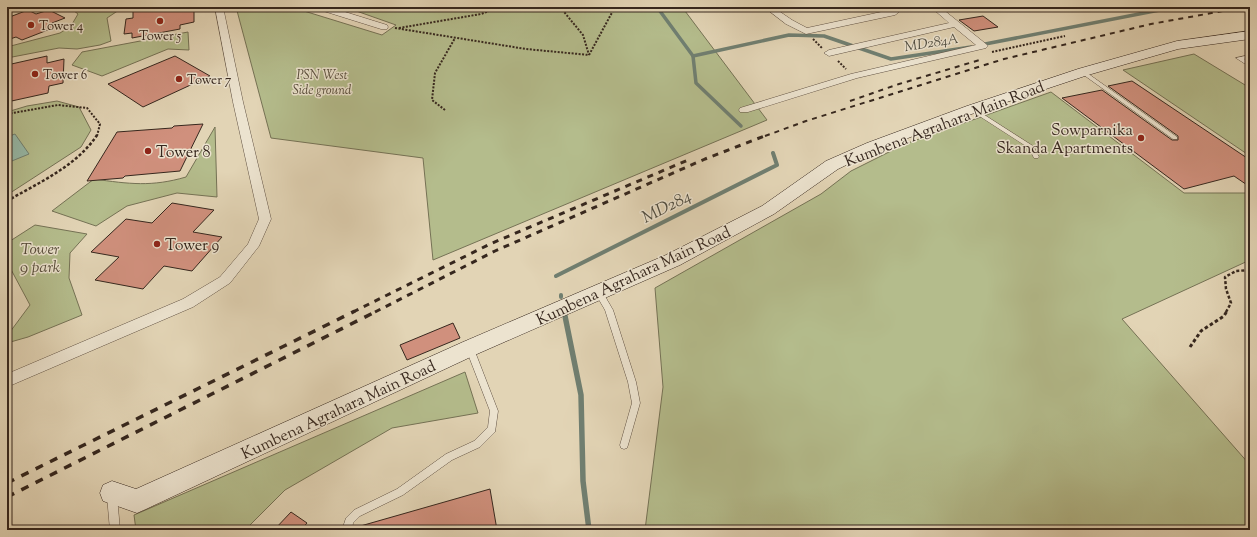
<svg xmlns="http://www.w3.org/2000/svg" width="1257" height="537" font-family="'Sorts Mill Goudy',serif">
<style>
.green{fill:#b4bc8c;stroke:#757255}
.water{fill:#96b9a8;stroke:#707f71}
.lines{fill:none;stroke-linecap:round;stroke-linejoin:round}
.stream-far2{stroke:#707f71;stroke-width:3.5}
.stream-far1{stroke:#707f71;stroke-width:4}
.stream{stroke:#707f71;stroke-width:5.5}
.building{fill:#d0907d;stroke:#36271e}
.lane-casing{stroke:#615244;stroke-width:1}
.street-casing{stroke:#615244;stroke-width:1}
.secondary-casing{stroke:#36271e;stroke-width:1}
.path-far2{stroke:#36271e;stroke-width:2;stroke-dasharray:2 1.5;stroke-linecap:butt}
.path-far1{stroke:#36271e;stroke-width:2.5;stroke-dasharray:3 2;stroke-linecap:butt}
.path{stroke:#36271e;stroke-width:3;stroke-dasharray:3.5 2.5;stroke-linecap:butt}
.lane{fill:#ece3cf;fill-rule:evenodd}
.street{fill:#ece3cf;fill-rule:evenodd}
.secondary{fill:#ece3cf;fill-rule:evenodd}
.rail-far2{stroke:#36271e;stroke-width:2;stroke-dasharray:5 5;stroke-linecap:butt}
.rail-far1{stroke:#36271e;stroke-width:3;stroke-dasharray:6 6;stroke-linecap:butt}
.rail{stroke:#36271e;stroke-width:3.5;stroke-dasharray:8 8;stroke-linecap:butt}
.poi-dot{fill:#8f2418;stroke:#ece3cf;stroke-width:1.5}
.labels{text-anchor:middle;stroke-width:3;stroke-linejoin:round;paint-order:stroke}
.far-poi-label{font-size:13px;fill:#36271e;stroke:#ece3cf;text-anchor:start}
.far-park-label{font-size:13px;font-style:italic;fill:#564c3a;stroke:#ece3cf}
.far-water-label{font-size:14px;font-style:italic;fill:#4e4c40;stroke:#ece3cf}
.street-label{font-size:16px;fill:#36271e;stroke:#ece3cf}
.poi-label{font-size:16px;fill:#36271e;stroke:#ece3cf;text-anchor:start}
.park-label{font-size:16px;font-style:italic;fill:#564c3a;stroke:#ece3cf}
.water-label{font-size:17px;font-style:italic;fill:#4e4c40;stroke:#ece3cf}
</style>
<rect width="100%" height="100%" fill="#e2d4b5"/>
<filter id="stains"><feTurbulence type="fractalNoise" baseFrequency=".005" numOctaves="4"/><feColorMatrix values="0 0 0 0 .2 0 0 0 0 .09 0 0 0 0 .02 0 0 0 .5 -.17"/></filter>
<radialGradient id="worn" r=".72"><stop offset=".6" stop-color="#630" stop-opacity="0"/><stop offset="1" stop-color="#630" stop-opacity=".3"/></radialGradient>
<g class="green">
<path d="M69,7H119L122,8L107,18L111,41L100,45L77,49L59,48L7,58V47L60,33L71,26L78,14Z"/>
<path d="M236,7H291L382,35L396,25L345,7H682L767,120L433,260L423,158L271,138Z"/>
<path d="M188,32L189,50L168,49L102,76L72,65L82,52Z"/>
<path d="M1194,54L1250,88V156L1123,70Z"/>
<path d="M1051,92L1184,193H1247L1250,196V260L1122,319L1250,465V530H645L663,387L655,288L821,194L851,171L905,144Z"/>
<path d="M57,101L79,107L91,130L81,147L7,195V112L27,106Z"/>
<path d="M215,127L217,197L177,193L127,206L96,226L52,211L94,179C129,184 152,187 186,177Z"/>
<path d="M35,225L87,234L70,253L69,278L82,315L28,337L7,343V336L30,305L7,262V243Z"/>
<path d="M465,372L478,413L392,428L285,490L245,530H136L134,515Z"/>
</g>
<path class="water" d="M15,134L29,154L7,163V137Z"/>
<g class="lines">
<g class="stream-far2">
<path d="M657,7L693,56L696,83L741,126"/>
<path d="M980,45L1175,7"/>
<path d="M693,56L789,35L824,36L891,59L971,47"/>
</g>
<g class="stream-far1">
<path d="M556,276L777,165L773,153"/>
<path d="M561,295V297"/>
</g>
<path class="stream" d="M565,316L581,395L583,481L589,530"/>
</g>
<g class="building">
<path d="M150,7H194V22L180,25V29L132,38V33L124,34L126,19L133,18V10Z"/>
<path d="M28,10L36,14L49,10L65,18L52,23L58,26L22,40L16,37L7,40V18Z"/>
<path d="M983,16L998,27L974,31L959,20Z"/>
<path d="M47,56V63L64,59L63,83L49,86L48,93L7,102V65Z"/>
<path d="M175,56L210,76L143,107L108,84Z"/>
<path d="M1132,81L1250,160V187L1234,176L1184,189L1062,98L1102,90L1172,140H1178V136L1108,86Z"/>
<path d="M203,124L180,171L125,176L123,178L87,181L117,132L172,128L174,126Z"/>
<path d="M172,203L214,210L193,232L222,237L192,271L164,266L143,289L95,280L119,257L91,252L126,219L152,223Z"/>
<path d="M453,323L460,338L407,360L400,345Z"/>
<path d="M490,489L497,530H358L357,527Z"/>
<path d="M291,512L307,523L301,530H274Z"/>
</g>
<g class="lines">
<defs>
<g id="lane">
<path d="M1250,55V57L1244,59L1250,63V67L1236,58Z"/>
<path d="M1083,70L1177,137V139H1173L1081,73L1080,72Z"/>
<path d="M972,107L1033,146L1039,157L1038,158H1034L1029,148L970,110V108Z"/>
<path d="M599,290L602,291L613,310L636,382L640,403L628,445L627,448L624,449L621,448L620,445L632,403L628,382L605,310L595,293L596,291Z"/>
<path d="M470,346L473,347L474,349L498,411L495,432L480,447L452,460L403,495L360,516L353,523L352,530H342L346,518L354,510L397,489L446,454L474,441L488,427L490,411L466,349L467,347Z"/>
<path d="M112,492L115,493L117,496L120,530H110L107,496L109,493Z"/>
</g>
<g id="street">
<path d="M215,7H223L243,102L271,219L259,246L230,283L193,307L7,387V374L183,299L220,277L248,244L259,219L233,102Z"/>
<path d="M316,7H329L387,25L388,27L387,29H381L317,9Z"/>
<path d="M764,7H773L792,20L807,28L895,9L899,12L895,15L806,34L786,24Z"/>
<path d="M931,7H940L986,44L988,46L986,48L857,78L748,112H740L739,110L740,108L851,74L976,45L954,27L829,56L824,53L829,50L949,23Z"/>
</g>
<path id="secondary" d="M1250,31V39L1178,49L1088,75L977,112L879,149L838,169L774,214L680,265L477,354L146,509L137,513L103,501L100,493L103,485L112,481L136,489L463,342L666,255L762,206L826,161L867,143L967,106L1078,69L1177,41Z"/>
</defs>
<use href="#lane" class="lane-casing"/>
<use href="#street" class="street-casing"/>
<use href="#secondary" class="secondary-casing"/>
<g class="path-far2">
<path d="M560,7L583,35L589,55"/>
<path d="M395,28L526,49L589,55L615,7"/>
<path d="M399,28L481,14L500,7"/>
<path d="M937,38L946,45"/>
<path d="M813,39L822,48"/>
<path d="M992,52L1065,36"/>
<path d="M838,61L846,69"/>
<path d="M445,110L432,100L435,73L455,38"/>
<path d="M7,114L58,105L87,108L100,124L97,136"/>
</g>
<g class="path-far1">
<path d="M7,201C38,183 77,166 97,135"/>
<path d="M1226,312L1231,303L1226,289L1225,277L1236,271L1250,270"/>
</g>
<path class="path" d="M1190,347L1201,331L1224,316L1227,311"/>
<use href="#lane" class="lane"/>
<use href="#street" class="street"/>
<use href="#secondary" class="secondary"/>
<g class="rail-far2">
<path d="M850,101L899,84L983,59"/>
<path d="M765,136L806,121L1004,59L1151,24L1245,7"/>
</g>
<g class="rail-far1">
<path d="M353,312L490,244L688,160"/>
<path d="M375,312L495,251L705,159L767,135"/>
</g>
<g class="rail">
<path d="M7,483L355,311"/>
<path d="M7,497L377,311"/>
</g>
</g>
<g class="poi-dot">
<circle cx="160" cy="21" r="4"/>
<circle cx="31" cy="25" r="4"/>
<circle cx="35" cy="74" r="4"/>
<circle cx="179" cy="79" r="4"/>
<circle cx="1141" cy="138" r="4"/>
<circle cx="148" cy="151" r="4"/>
<circle cx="157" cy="244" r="4"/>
</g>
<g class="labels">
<g class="far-poi-label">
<text x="39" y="30">Tower 4</text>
<text x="160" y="40" text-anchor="middle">Tower 5</text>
<text x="43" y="79">Tower 6</text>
<text x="187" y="84">Tower 7</text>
</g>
<g class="far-park-label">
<text x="322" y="79">PSN West<tspan x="322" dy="15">Side ground</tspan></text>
</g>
<g class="far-water-label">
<text transform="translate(931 42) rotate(-9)" y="5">MD284A</text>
</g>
<g class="street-label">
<text transform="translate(944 123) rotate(-21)" y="6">Kumbena Agrahara Main Road</text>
<text transform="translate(633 275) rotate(-25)" y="6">Kumbena Agrahara Main Road</text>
<text transform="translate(338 409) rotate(-25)" y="6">Kumbena Agrahara Main Road</text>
</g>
<g class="poi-label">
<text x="1133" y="135" text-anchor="end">Sowparnika<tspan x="1133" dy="18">Skanda Apartments</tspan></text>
<text x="156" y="157">Tower 8</text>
<text x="165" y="250">Tower 9</text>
</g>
<g class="park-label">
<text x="40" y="254">Tower<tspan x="40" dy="18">9 park</tspan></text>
</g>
<g class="water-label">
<text transform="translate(666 206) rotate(-27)" y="6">MD284</text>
</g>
</g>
<rect width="1257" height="537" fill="none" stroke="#e2d4b5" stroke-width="24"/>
<rect x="8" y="8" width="1241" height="521" fill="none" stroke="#36271e" stroke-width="2"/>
<rect x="12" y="12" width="1233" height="513" fill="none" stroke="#36271e"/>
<rect width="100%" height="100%" filter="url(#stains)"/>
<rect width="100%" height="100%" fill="url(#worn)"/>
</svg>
